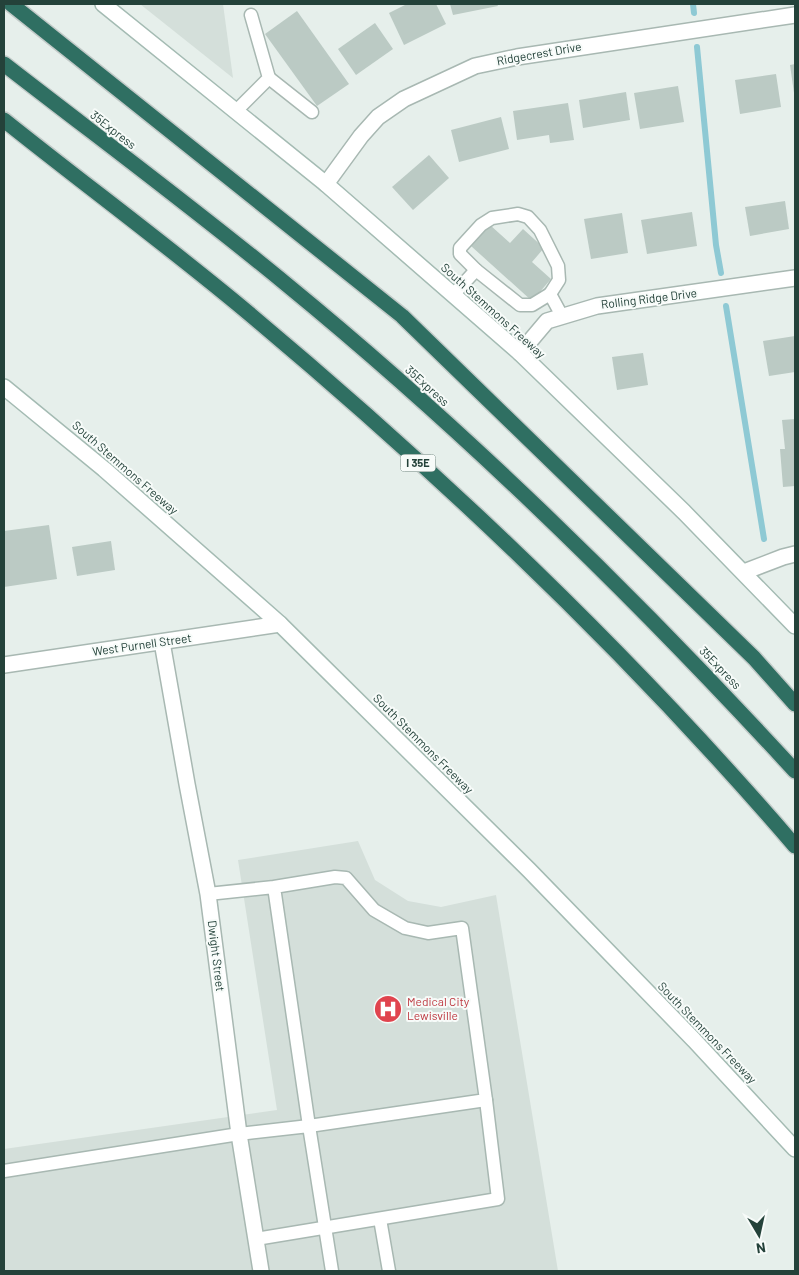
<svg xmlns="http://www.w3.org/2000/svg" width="799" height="1275" font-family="Barlow,sans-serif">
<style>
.built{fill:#d4dfda}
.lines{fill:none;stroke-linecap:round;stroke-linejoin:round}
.stream{stroke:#8ec9d4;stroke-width:6}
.building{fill:#bbcac4}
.service-casing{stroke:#a8b8b2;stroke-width:15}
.minor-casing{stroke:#a8b8b2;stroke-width:18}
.tertiary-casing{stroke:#a8b8b2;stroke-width:18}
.secondary-casing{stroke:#a4bbb3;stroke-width:18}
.motorway-casing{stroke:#c2cac8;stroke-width:18}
.service{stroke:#fff;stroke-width:12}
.minor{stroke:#fff;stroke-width:15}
.tertiary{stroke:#fff;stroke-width:15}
.secondary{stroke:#fff;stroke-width:15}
.motorway{stroke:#2f6f62;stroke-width:15}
.labels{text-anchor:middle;stroke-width:4;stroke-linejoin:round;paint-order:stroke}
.shield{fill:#f7fbf9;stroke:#637a73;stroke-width:1}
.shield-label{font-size:11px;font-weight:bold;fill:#24423a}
.street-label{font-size:12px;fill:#24423a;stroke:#f7fbf9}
.health-label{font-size:12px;fill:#be3a42;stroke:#f7fbf9;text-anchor:start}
</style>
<rect width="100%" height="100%" fill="#e6efeb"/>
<g class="built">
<path d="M140,4H223L233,78Z"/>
<path d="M358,841L375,880L408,901L441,907L496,895L558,1271H4V1149L277,1110L238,860Z"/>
</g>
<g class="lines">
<g class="stream">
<path d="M693,4L694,13"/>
<path d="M697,47L716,245L721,273"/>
<path d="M726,306L764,539"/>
</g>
</g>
<g class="building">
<path d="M407,4H436L446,24L404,45L389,13Z"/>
<path d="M450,4H497L498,6L453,15Z"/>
<path d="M297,11L349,84L317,106L265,34Z"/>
<path d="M375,23L393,49L356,75L338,49Z"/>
<path d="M795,64V93H794L790,65Z"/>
<path d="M776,74L781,107L740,114L735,80Z"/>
<path d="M678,86L684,122L640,129L634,93Z"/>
<path d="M626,92L630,120L583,128L579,100Z"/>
<path d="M568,103L574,140L550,143L549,135L517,140L513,111Z"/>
<path d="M501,117L509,149L459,162L451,130Z"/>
<path d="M429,155L449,178L413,210L392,187Z"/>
<path d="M785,201L789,229L750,236L745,207Z"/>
<path d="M692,212L697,246L647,254L641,220Z"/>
<path d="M622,213L628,253L591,259L584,219Z"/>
<path d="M490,225L510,243L523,229L544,248L532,262L551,279L532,301L471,246Z"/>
<path d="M795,336V372L769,376L763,341Z"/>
<path d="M643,353L648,385L617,390L612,357Z"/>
<path d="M795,419V486L783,487L780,449H785L782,420Z"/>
<path d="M49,525L57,579L4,587V531Z"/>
<path d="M111,541L115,570L77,576L72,547Z"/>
</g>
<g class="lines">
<defs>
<g id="service">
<path d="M269,78L312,112"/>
<path d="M236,111L269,78L251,15"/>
<path d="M476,270L460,254V248L481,225L492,218L518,214L528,217L540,230L558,266L559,280L550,294"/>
<path d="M453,295L476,270L520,305H532L550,294L562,316"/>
<path d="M208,894L274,887L309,1126L486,1100L462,928L428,933L405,928L374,910L346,878L335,877L274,887"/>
<path d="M4,1171L239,1134L309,1126L332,1271"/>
<path d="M380,1219L389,1271"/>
<path d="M256,1239L498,1199L486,1100"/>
</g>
<g id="minor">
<path d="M326,184L361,136L378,117L404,99L475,66L517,57L795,15"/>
<path d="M520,353L547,321L597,306L795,278"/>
<path d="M744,572L783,557L795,554"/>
<path d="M162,642L187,784L208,894L239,1134L261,1271"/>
</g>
<path id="tertiary" d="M4,665L280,624"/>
<g id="secondary">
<path d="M103,4L326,184L520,353L684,512L795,626"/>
<path d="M4,387L104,469L280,624L529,870L694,1040L795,1149"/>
</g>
<g id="motorway">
<path d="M11,4L402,316L754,658L795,704"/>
<path d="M4,64C98,137 194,208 286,284C468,433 636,598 795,771"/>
<path d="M4,120C84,184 167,245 246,311C441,474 629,653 795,846"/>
</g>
</defs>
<use href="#service" class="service-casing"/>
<use href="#minor" class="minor-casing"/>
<use href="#tertiary" class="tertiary-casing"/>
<use href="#secondary" class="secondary-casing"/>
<use href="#motorway" class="motorway-casing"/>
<use href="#service" class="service"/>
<use href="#minor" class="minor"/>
<use href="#tertiary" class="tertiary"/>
<use href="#secondary" class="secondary"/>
<use href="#motorway" class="motorway"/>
</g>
<defs>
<symbol id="hospital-disc" viewBox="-11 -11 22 22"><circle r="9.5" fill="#e0444e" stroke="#f7fbf9"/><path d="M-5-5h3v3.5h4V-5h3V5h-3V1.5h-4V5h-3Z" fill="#fff"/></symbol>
</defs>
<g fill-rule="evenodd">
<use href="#hospital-disc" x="372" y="993" width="32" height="32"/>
</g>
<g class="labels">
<rect class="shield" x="400.5" y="454.5" width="35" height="17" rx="4"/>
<g class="shield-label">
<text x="418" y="467">I 35E</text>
</g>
<g class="street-label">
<text transform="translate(539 54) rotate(-10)" y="4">Ridgecrest Drive</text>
<text transform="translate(113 130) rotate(38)" y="4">35Express</text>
<text transform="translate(649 299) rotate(-7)" y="4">Rolling Ridge Drive</text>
<text transform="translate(493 311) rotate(42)" y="4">South Stemmons Freeway</text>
<text transform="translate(427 386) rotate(42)" y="4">35Express</text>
<text transform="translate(125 468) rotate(41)" y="4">South Stemmons Freeway</text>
<text transform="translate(142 645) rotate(-8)" y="4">West Purnell Street</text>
<text transform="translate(720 668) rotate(46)" y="4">35Express</text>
<text transform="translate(423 744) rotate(45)" y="4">South Stemmons Freeway</text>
<text transform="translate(216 956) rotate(83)" y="4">Dwight Street</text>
<text transform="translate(707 1033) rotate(46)" y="4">South Stemmons Freeway</text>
</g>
<g class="health-label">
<text x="407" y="1006">Medical City<tspan x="407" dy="14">Lewisville</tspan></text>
</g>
</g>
<rect width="799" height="1275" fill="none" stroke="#24423a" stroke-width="10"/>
<g transform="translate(759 1235) rotate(171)" stroke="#f7fbf9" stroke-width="4" paint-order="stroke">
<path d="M0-4L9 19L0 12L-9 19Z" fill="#24423a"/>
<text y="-8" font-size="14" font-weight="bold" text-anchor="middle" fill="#24423a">N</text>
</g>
</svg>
